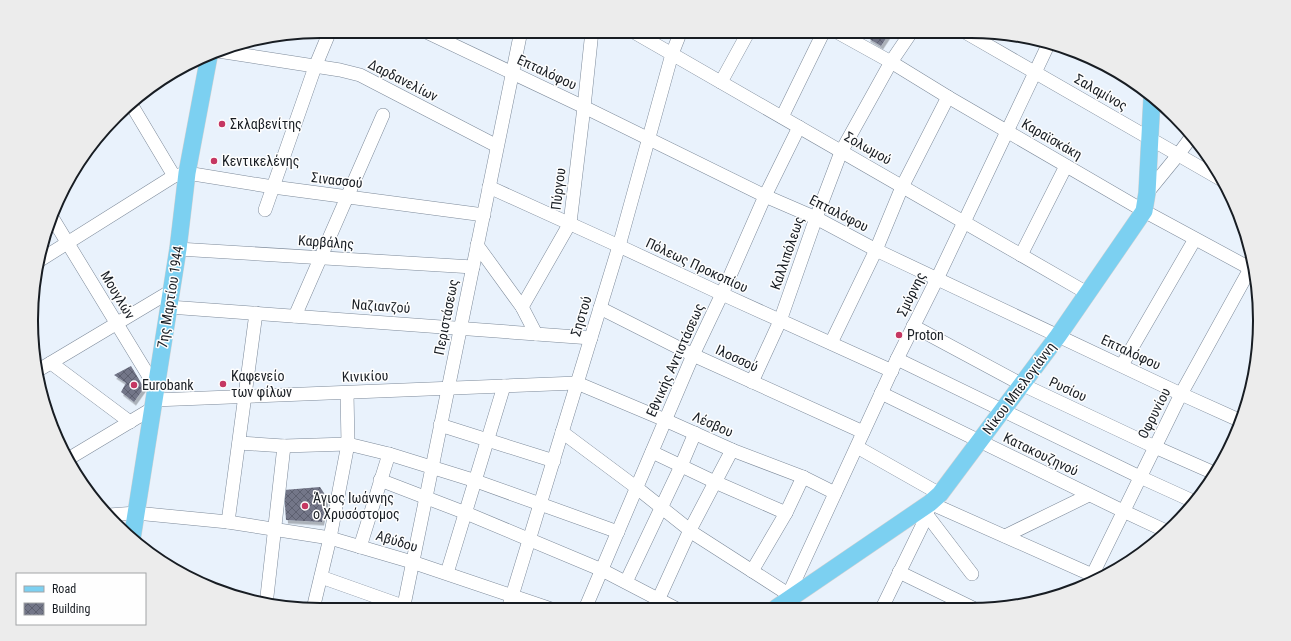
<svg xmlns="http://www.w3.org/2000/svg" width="1291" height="641" font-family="'Roboto Condensed',sans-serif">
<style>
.building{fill:url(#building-cross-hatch);filter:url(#shadow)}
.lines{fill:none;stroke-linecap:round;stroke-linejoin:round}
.minor-casing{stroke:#7d8a9a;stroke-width:14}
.major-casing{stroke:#d1d2d3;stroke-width:18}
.minor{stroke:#fff;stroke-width:13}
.major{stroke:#7cd0f1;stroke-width:17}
.poi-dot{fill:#c53762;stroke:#fefefe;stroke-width:1.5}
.labels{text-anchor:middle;stroke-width:3;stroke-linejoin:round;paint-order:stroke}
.street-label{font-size:14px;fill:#181d23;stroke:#fefefe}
.poi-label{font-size:14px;fill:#181d23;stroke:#fefefe;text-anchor:start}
.rim{fill:none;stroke:#181d23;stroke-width:2}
</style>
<defs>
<pattern id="building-cross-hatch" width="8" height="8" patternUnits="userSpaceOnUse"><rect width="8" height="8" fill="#737688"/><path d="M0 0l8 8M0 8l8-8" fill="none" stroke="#5d606f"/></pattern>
<filter id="shadow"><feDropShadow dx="2" dy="3.5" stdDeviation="0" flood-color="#0004"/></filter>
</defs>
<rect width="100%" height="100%" fill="#e9f2fc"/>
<g class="building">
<path d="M873,31H891L881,46L868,38Z"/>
<path d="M131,366L144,388L134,402L121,392L126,383L114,375Z"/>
<path d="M320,487L327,498L322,522L286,520L284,490Z"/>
</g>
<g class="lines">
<defs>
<g id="minor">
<path d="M424,31L584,107L765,196L816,218L876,250L1181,394L1241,421"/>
<path d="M632,31L1087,293"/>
<path d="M835,31L891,62L948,97L1144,211L1255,271"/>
<path d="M963,31L1222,180"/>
<path d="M218,51L340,70L360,75L497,146"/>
<path d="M721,82L749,31"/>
<path d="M131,104L174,176"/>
<path d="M782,117L824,31"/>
<path d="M489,187L619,246L722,294L892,371"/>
<path d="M1147,193L1178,155L1192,136"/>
<path d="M265,210L315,67L330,31"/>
<path d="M53,219L156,388"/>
<path d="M477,245L522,307L536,334"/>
<path d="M178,249L473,267"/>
<path d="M1021,255L1066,166"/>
<path d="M37,262L174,176L187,173L273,187L484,215"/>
<path d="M169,307L591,338"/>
<path d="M522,307L570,223L584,107L592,31"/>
<path d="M600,308L693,355L863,432"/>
<path d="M295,316L383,115"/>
<path d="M913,326L1021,384L1155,447L1214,473"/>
<path d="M831,343L876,250L902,187L948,97"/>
<path d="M897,359L1140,477L1195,502"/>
<path d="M51,363L130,422"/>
<path d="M1122,365L1195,239"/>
<path d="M37,371L171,291"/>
<path d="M752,382L780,321L816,218L841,152L891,62L912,31"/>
<path d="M881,393L1123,511L1166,531"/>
<path d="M154,400L577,383L665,420L732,450L803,477L835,493"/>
<path d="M440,425L554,461"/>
<path d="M562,432L637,488L696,535L788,594"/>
<path d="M239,443L284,446L348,444L389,454L476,481L618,532"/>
<path d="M857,447L940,494"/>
<path d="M652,452L715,482L786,513"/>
<path d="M68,459L153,408"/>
<path d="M380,480L466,513L602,570L677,609"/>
<path d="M109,515L136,513L228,522L330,538L412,562L551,609"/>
<path d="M927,515L972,574"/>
<path d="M228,522L256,313"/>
<path d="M1005,536L1089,495"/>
<path d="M360,547L389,454"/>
<path d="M752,571L786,513L803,477"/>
<path d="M899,572L973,608"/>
<path d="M447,573L504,386"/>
<path d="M321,577L414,610"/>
<path d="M626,582L681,466L695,433"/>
<path d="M1088,584L1181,394L1250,269"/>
<path d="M785,602L897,359L937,279L1049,43"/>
<path d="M266,605L284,446"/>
<path d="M882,608L921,528L927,515L930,503L1099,578"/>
<path d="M313,609L330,538L348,444L347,393"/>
<path d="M508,609L619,246L672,54L681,31"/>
<path d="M585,609L693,355L722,294L765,196L799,127"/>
<path d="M654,609L690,530L732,450"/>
<path d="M403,610L521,31"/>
</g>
<g id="major">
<path d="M132,539L178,249L187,173L209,56"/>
<path d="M776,608L930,503L940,494L1058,336L1144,211L1147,193L1152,97"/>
</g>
</defs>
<use href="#minor" class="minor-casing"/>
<use href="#major" class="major-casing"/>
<use href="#minor" class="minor"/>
<use href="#major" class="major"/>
</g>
<g class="poi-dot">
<circle cx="222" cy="124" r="4"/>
<circle cx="214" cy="161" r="4"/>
<circle cx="899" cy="335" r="4"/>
<circle cx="223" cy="384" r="4"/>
<circle cx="134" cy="385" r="4"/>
<circle cx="305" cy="506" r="4"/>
</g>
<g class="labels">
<g class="street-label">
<text transform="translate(547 72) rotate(25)" y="5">Επταλόφου</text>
<text transform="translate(403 80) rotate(27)" y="5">Δαρδανελίων</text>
<text transform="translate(1101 92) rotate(30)" y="5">Σαλαμίνος</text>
<text transform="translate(1052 139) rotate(30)" y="5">Καραϊσκάκη</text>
<text transform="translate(868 148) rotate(30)" y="5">Σολωμού</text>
<text transform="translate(337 180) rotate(7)" y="5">Σινασσού</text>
<text transform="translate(558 189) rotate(-83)" y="5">Πύργου</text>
<text transform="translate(839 213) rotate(27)" y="5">Επταλόφου</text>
<text transform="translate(326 242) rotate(4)" y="5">Καρβάλης</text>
<text transform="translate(787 253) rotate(-71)" y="5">Καλλιπόλεως</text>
<text transform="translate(697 265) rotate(25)" y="5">Πόλεως Προκοπίου</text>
<text transform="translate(911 294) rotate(-64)" y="5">Σμύρνης</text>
<text transform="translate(118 295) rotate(59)" y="5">Μουγλών</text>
<text transform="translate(170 297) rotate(-81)" y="5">7ης Μαρτίου 1944</text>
<text transform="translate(381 306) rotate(4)" y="5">Ναζιανζού</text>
<text transform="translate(581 316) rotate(-73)" y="5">Σηστού</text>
<text transform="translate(446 317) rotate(-79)" y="5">Περιστάσεως</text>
<text transform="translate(1131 352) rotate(25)" y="5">Επταλόφου</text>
<text transform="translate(737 358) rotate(25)" y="5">Ιλοσσού</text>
<text transform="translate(675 360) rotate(-66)" y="5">Εθνικής Αντιστάσεως</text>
<text transform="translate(365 376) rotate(-2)" y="5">Κινικίου</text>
<text transform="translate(1019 388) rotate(-53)" y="5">Νίκου Μπελογιάννη</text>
<text transform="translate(1068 389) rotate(25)" y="5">Ρυσίου</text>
<text transform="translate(1154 413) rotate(-63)" y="5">Οφρυνίου</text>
<text transform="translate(713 424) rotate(24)" y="5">Λέσβου</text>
<text transform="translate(1041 454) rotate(26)" y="5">Κατακουζηνού</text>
<text transform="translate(397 541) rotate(17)" y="5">Αβύδου</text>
</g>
<g class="poi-label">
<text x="230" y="129">Σκλαβενίτης</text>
<text x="222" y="166">Κεντικελένης</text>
<text x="907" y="340">Proton</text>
<text x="231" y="381">Καφενείο<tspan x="231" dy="16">των φίλων</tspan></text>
<text x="142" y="390">Eurobank</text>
<text x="313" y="503">Άγιος Ιωάννης<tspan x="313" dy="16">ο Χρυσόστομος</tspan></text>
</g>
</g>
<path d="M0 0H1291V641H0ZM320 38H971A282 282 0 0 1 1253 320V321A282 282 0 0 1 971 603H320A282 282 0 0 1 38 321V320A282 282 0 0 1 320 38Z" fill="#ececec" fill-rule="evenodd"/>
<path class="rim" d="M320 38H971A282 282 0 0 1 1253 320V321A282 282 0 0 1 971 603H320A282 282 0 0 1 38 321V320A282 282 0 0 1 320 38Z"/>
<rect x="16" y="573" width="130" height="52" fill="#fefefe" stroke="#a2a4a6"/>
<rect x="24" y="586" width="20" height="6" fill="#7cd0f1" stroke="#a2a4a6"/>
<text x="52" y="593" font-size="12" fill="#181d23">Road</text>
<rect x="24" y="603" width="20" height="12" fill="url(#building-cross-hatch)" stroke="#a2a4a6"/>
<text x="52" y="613" font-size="12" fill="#181d23">Building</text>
</svg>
